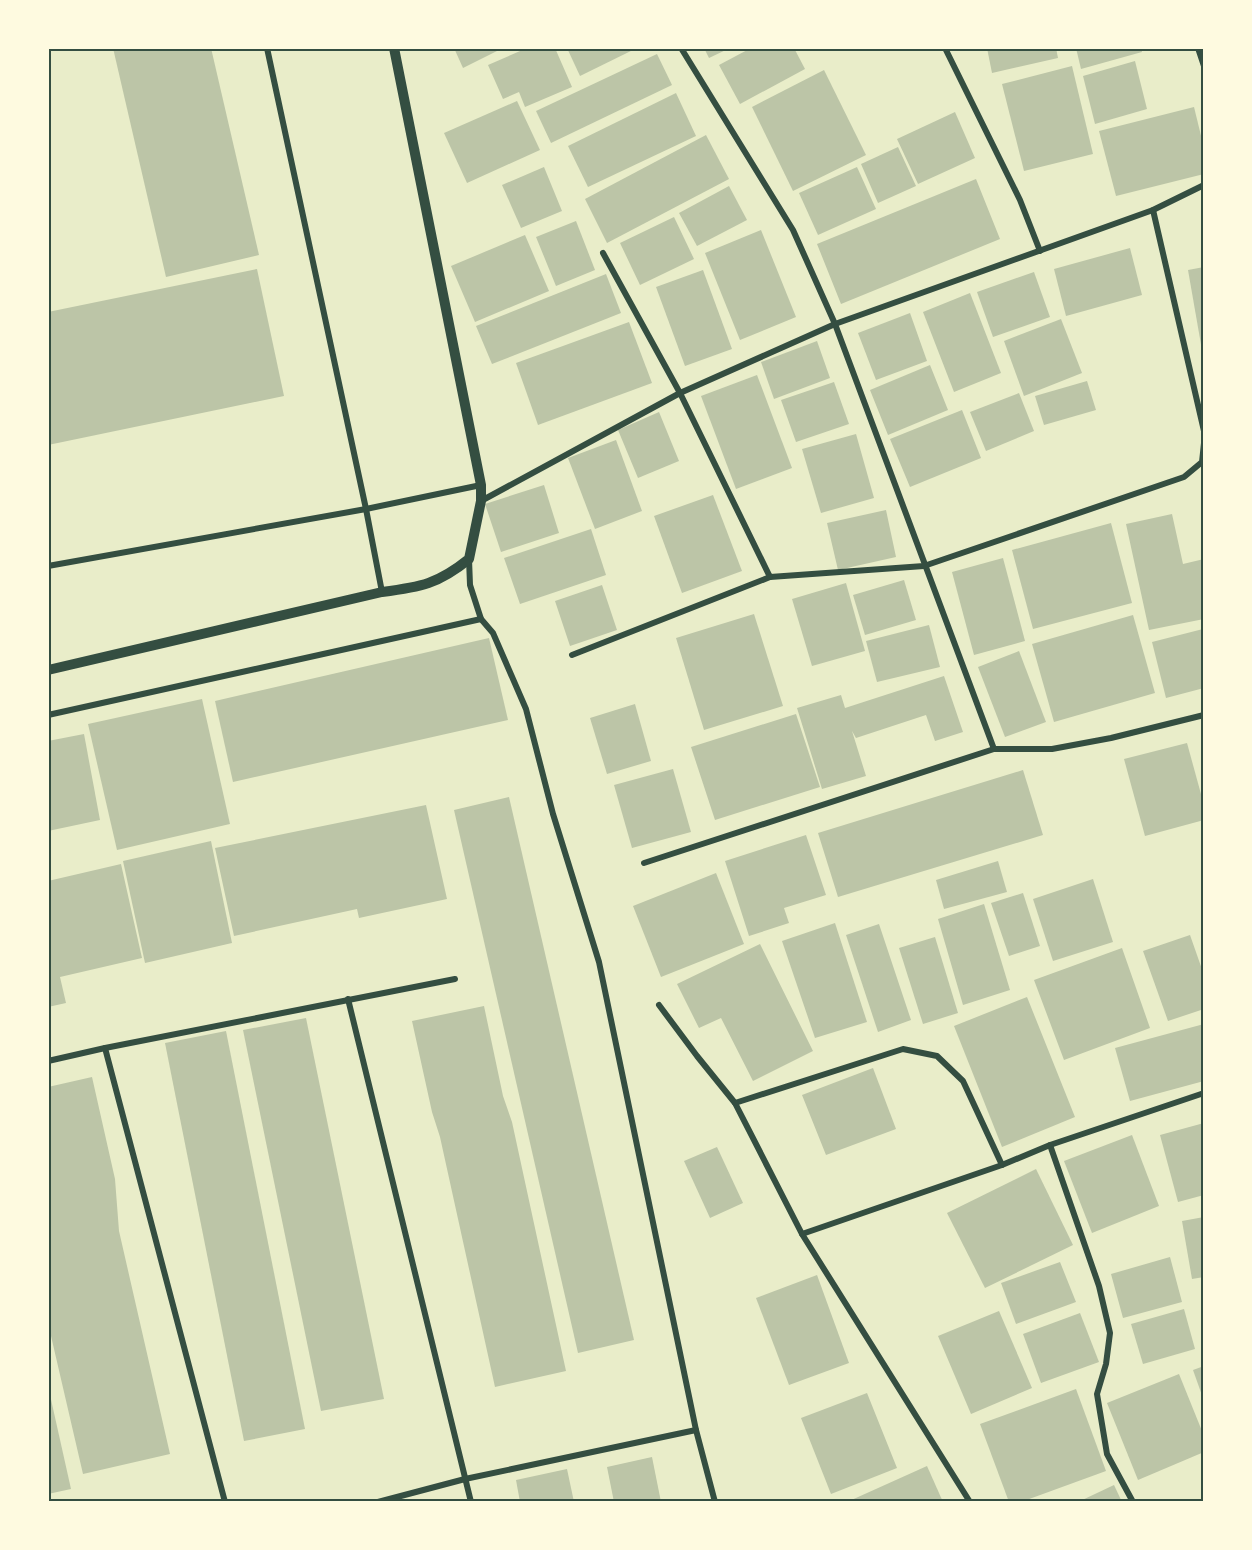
<svg xmlns="http://www.w3.org/2000/svg" width="1252" height="1550" font-family="Signika,sans-serif">
<style>
.building{fill:#bcc5a7}
.lines{fill:none;stroke-linecap:round;stroke-linejoin:round}
.minor{stroke:#344e41;stroke-width:6}
.tertiary{stroke:#344e41;stroke-width:10}
.neatline{fill:none;stroke:#344e41;stroke-width:2}
</style>
<rect width="100%" height="100%" fill="#e9edc9"/>
<g class="building">
<path d="M113,48H211L259,255L166,277Z"/>
<path d="M454,48H503L463,68Z"/>
<path d="M527,48H555L572,87L525,107L519,92L503,99L488,65Z"/>
<path d="M567,48H637L580,76Z"/>
<path d="M704,48H730L709,58Z"/>
<path d="M751,48H794L805,69L740,104L719,65Z"/>
<path d="M987,48H1056L1058,58L992,73Z"/>
<path d="M1076,48H1141L1142,52L1081,69Z"/>
<path d="M657,54L672,85L551,143L536,111Z"/>
<path d="M1135,61L1147,109L1095,124L1083,76Z"/>
<path d="M1072,66L1093,154L1024,171L1002,84Z"/>
<path d="M824,70L866,155L793,191L752,107Z"/>
<path d="M676,93L696,136L588,187L568,146Z"/>
<path d="M517,101L540,150L467,183L444,133Z"/>
<path d="M1194,107L1204,148V174L1116,196L1099,131Z"/>
<path d="M955,112L975,158L918,184L897,139Z"/>
<path d="M706,135L729,179L607,243L585,199Z"/>
<path d="M898,147L916,186L878,203L861,164Z"/>
<path d="M544,167L562,211L521,228L502,185Z"/>
<path d="M857,167L876,209L818,235L799,193Z"/>
<path d="M976,179L1000,239L841,304L817,244Z"/>
<path d="M729,186L747,220L697,246L679,213Z"/>
<path d="M674,217L694,259L640,285L620,243Z"/>
<path d="M576,221L595,270L556,286L536,237Z"/>
<path d="M761,230L796,317L740,340L705,253Z"/>
<path d="M525,235L549,291L475,322L451,266Z"/>
<path d="M1130,248L1142,295L1066,316L1054,269Z"/>
<path d="M1204,267V356H1203L1188,270Z"/>
<path d="M257,269L284,396L48,445V312Z"/>
<path d="M703,270L732,349L685,366L656,287Z"/>
<path d="M1034,272L1050,317L993,337L977,292Z"/>
<path d="M606,274L621,313L492,364L476,326Z"/>
<path d="M970,293L1001,373L954,392L923,312Z"/>
<path d="M910,313L927,361L876,380L858,333Z"/>
<path d="M1061,319L1082,373L1024,396L1004,341Z"/>
<path d="M629,322L652,383L538,425L516,363Z"/>
<path d="M817,341L830,378L774,399L761,362Z"/>
<path d="M930,365L948,410L888,435L870,390Z"/>
<path d="M757,375L792,468L736,489L701,396Z"/>
<path d="M1087,381L1096,410L1044,425L1035,396Z"/>
<path d="M834,382L849,424L796,442L781,400Z"/>
<path d="M1019,393L1034,431L986,451L970,412Z"/>
<path d="M962,410L981,458L910,487L890,439Z"/>
<path d="M659,412L679,461L638,478L618,430Z"/>
<path d="M856,434L874,498L821,513L802,449Z"/>
<path d="M616,440L642,511L595,529L568,458Z"/>
<path d="M544,485L559,533L501,552L485,504Z"/>
<path d="M713,495L742,571L682,593L654,516Z"/>
<path d="M886,510L896,557L838,570L827,523Z"/>
<path d="M1172,514L1183,564L1204,559V619L1149,630L1126,524Z"/>
<path d="M1111,523L1132,603L1033,629L1012,550Z"/>
<path d="M591,529L606,575L520,604L504,558Z"/>
<path d="M1003,558L1025,641L974,655L952,572Z"/>
<path d="M904,580L916,620L865,635L853,595Z"/>
<path d="M846,583L865,651L812,666L792,599Z"/>
<path d="M602,585L617,630L570,646L555,601Z"/>
<path d="M754,614L783,706L704,730L676,638Z"/>
<path d="M1133,615L1155,693L1054,722L1032,644Z"/>
<path d="M929,625L940,667L877,682L866,641Z"/>
<path d="M1203,629L1204,688L1166,698L1152,642Z"/>
<path d="M489,638L508,720L233,782L215,701Z"/>
<path d="M1019,651L1046,722L1005,737L978,667Z"/>
<path d="M944,676L963,732L935,741L926,715L856,738L852,731L866,776L822,789L797,708L841,695L845,708Z"/>
<path d="M202,699L230,824L117,850L88,724Z"/>
<path d="M635,704L651,761L607,774L590,718Z"/>
<path d="M796,714L820,787L715,820L691,747Z"/>
<path d="M84,734L100,820L48,831V741Z"/>
<path d="M1187,743L1204,805V820L1145,836L1124,759Z"/>
<path d="M673,769L691,832L632,848L614,785Z"/>
<path d="M1023,770L1043,835L838,897L818,833Z"/>
<path d="M509,797L634,1340L578,1353L454,810Z"/>
<path d="M426,805L447,899L359,918L357,909L234,936L215,848Z"/>
<path d="M806,835L826,895L784,908L789,923L749,936L725,861Z"/>
<path d="M211,841L232,943L145,963L123,861Z"/>
<path d="M998,861L1007,892L944,909L936,880Z"/>
<path d="M121,864L142,958L60,977L66,1003L48,1007V881Z"/>
<path d="M716,873L744,944L661,977L633,906Z"/>
<path d="M1093,879L1113,942L1053,961L1033,899Z"/>
<path d="M1023,893L1040,946L1009,956L991,903Z"/>
<path d="M984,904L1010,990L963,1005L938,919Z"/>
<path d="M835,923L867,1022L815,1038L782,941Z"/>
<path d="M879,924L911,1020L878,1032L846,935Z"/>
<path d="M1190,935L1204,975V1009L1168,1021L1143,951Z"/>
<path d="M935,937L958,1013L923,1024L899,948Z"/>
<path d="M760,944L813,1051L753,1081L721,1018L699,1028L677,984Z"/>
<path d="M1122,948L1150,1028L1064,1060L1034,980Z"/>
<path d="M1027,997L1075,1117L1002,1147L954,1026Z"/>
<path d="M484,1006L503,1096L512,1122L566,1371L495,1387L440,1137L432,1112L412,1021Z"/>
<path d="M306,1018L384,1399L321,1411L243,1030Z"/>
<path d="M1204,1024V1081L1130,1101L1115,1048Z"/>
<path d="M226,1031L305,1429L244,1441L165,1043Z"/>
<path d="M873,1068L896,1129L826,1155L802,1095Z"/>
<path d="M92,1077L115,1179L119,1231L170,1454L83,1474L48,1323V1087Z"/>
<path d="M1204,1123V1195L1178,1202L1160,1135Z"/>
<path d="M1132,1135L1159,1206L1092,1233L1064,1161Z"/>
<path d="M717,1147L743,1203L710,1218L684,1161Z"/>
<path d="M1036,1169L1073,1245L985,1288L947,1213Z"/>
<path d="M1204,1217V1277L1192,1279L1182,1221Z"/>
<path d="M1170,1257L1182,1302L1123,1318L1111,1274Z"/>
<path d="M1060,1262L1076,1302L1016,1324L1001,1283Z"/>
<path d="M817,1275L849,1363L789,1385L756,1298Z"/>
<path d="M1184,1309L1195,1349L1143,1364L1131,1324Z"/>
<path d="M999,1311L1032,1388L971,1414L938,1336Z"/>
<path d="M1080,1313L1099,1362L1041,1383L1023,1334Z"/>
<path d="M1204,1366V1401L1193,1370Z"/>
<path d="M1179,1374L1204,1436V1452L1138,1480L1107,1403Z"/>
<path d="M48,1386L71,1489L48,1494Z"/>
<path d="M1076,1389L1106,1471L1021,1502H1009L980,1424Z"/>
<path d="M867,1393L897,1468L831,1494L801,1418Z"/>
<path d="M652,1457L661,1502H614L607,1467Z"/>
<path d="M927,1466L943,1502H847Z"/>
<path d="M567,1469L574,1502H520L516,1480Z"/>
<path d="M1114,1485L1122,1502H1078Z"/>
</g>
<g class="lines">
<g class="minor">
<path d="M267,48L366,509L382,592"/>
<path d="M681,48L793,230L835,324L994,749"/>
<path d="M945,48L1020,200L1040,251"/>
<path d="M1198,48L1204,66"/>
<path d="M1153,210L1204,431"/>
<path d="M603,253L680,393L770,577L924,566L1184,477L1202,462L1204,443"/>
<path d="M481,501L680,393L835,324L1153,210L1204,185"/>
<path d="M469,559L470,585L481,619L493,633L526,709L553,814L599,962L696,1430L715,1502"/>
<path d="M48,566L366,509L481,485"/>
<path d="M572,655L770,577"/>
<path d="M48,715L481,619"/>
<path d="M644,863L994,749H1052L1111,738L1204,715"/>
<path d="M348,999L471,1502"/>
<path d="M659,1005L697,1056L735,1103L802,1234L970,1502"/>
<path d="M105,1048L225,1502"/>
<path d="M48,1061L105,1048L455,979"/>
<path d="M735,1103L903,1049L937,1056L963,1081L1002,1165"/>
<path d="M1050,1145L1099,1286L1110,1333L1106,1364L1097,1394L1107,1454L1133,1502"/>
<path d="M802,1234L1002,1165L1050,1145L1204,1093"/>
<path d="M378,1502L465,1479L696,1430"/>
</g>
<path class="tertiary" d="M48,670L382,592C421,587 438,584 469,559L481,501V485L394,48"/>
</g>
<rect width="1252" height="1550" fill="none" stroke="#fefae0" stroke-width="99"/>
<rect x="50" y="50" width="1152" height="1450" class="neatline"/>
</svg>
